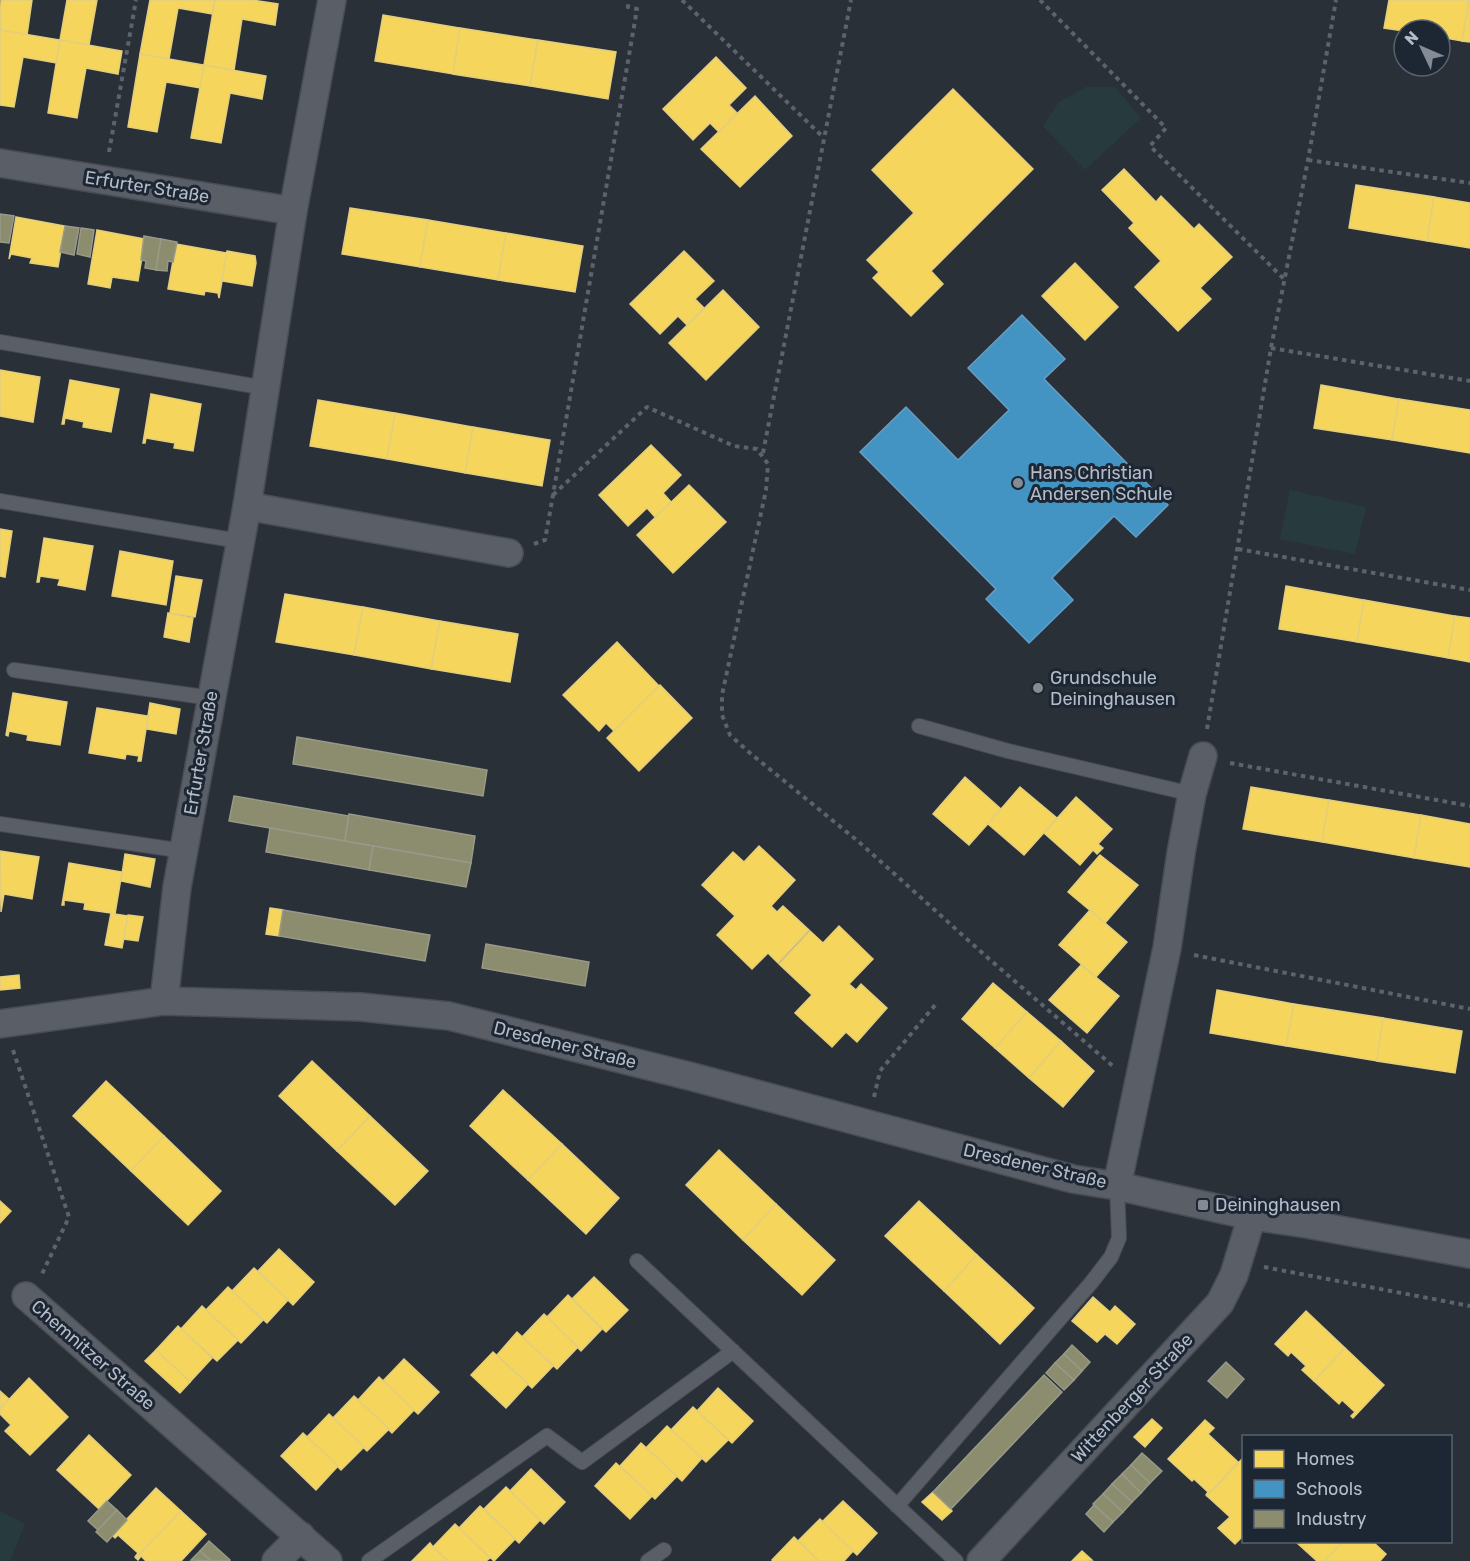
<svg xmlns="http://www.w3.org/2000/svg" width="1470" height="1561" font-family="Rubik,sans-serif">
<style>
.green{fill:#273a3e}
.homes{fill:#f6d55c;stroke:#e2ce7d;stroke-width:1.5}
.schools{fill:#4393c3;stroke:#659fc5;stroke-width:1.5}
.industry{fill:#8c8c6e;stroke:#989a89;stroke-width:1.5}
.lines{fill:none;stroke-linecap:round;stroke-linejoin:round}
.lane-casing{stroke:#484c53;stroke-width:16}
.street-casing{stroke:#484c53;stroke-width:30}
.path{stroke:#5d636a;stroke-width:4;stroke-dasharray:4.5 4.5;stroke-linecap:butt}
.lane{stroke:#5a5e66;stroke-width:14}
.street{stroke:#5a5e66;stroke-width:27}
.poi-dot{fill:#848b96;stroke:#1d2633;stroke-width:2}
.labels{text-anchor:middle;stroke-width:6;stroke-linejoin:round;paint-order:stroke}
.street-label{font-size:18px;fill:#b4bcc9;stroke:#1d2633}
.poi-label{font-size:18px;fill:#b4bcc9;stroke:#1d2633;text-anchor:start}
</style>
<rect width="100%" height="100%" fill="#2a3038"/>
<g class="green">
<path d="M1086,87H1115L1141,118L1085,170L1043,126L1059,102Z"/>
<path d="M1290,490L1366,507L1355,554L1280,539Z"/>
<path d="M0,1511L25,1524L10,1561H0Z"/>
</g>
<g class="homes">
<path d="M1,0H32L27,35L0,30Z"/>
<path d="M67,0H97L89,45L60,40Z"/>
<path d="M150,0H215L212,14L178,8L169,59L140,54Z"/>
<path d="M215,0H252L278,4L275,25L242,19L234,70L204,65Z"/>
<path d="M1389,0H1469L1462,41L1440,37V30L1404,31L1384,28Z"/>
<path d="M1469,0H1470V42L1462,41Z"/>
<path d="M383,15L460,28L453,74L375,61Z"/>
<path d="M460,28L538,40L530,86L453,74Z"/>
<path d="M0,30L60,40L56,63L23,57L14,107L0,105Z"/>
<path d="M60,40L122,51L118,74L86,68L77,118L48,113Z"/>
<path d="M538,40L616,52L608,99L530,86Z"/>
<path d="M140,54L204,65L200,88L166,82L157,132L128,127Z"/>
<path d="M716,57L746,88L729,105L737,113L719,132L710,123L693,140L663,109Z"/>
<path d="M204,65L266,76L262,99L230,93L221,143L191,138Z"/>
<path d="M953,89L1033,169L931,271L943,284L911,316L873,278L879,272L867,260L914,213L872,170Z"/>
<path d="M755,96L792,136L740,187L701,149Z"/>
<path d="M1124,169L1156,202L1161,196L1194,229L1199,224L1232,257L1200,288L1211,299L1178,331L1135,287L1161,261L1129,228L1134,223L1102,190Z"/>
<path d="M1356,185L1434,197L1427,241L1349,228Z"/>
<path d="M1434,197L1470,203V248L1427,241Z"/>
<path d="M350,208L428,220L420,267L342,254Z"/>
<path d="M16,217L65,226L58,267L30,263L32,258L11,254L9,259Z"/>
<path d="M428,220L506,233L498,280L420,267Z"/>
<path d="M97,230L145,239L138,281L112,277L110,288L88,284Z"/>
<path d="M506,233L583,246L575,292L498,280Z"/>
<path d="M176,244L227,253L219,298L218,293L205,291L204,295L168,289Z"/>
<path d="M227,251L255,256L256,263L252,286L222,281Z"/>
<path d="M684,251L714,281L695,299L704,308L687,325L678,316L660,334L630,304Z"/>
<path d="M1075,263L1118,307L1085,340L1042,296Z"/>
<path d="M723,290L759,327L706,380L669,343Z"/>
<path d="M0,370L40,377L33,422L0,416Z"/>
<path d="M70,380L119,389L111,432L83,427L84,422L65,418L64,424H62Z"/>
<path d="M1321,385L1399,399L1392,440L1314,428Z"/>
<path d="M151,394L201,404L193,451L174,448L175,443L146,438L145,443H143Z"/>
<path d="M1399,399L1470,410V453L1392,440Z"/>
<path d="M318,400L395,413L387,459L310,446Z"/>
<path d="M395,413L473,427L465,473L387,459Z"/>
<path d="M473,427L550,440L542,486L465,473Z"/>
<path d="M651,445L681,475L663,493L671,502L655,517L647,508L628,526L599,495Z"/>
<path d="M689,485L726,522L673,573L637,535Z"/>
<path d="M0,529L12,531L5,577L0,576Z"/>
<path d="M44,538L93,546L85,590L58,585L60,579L40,576L39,582H37Z"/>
<path d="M120,551L173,561L166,605L112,596Z"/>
<path d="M176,576L202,580L195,617L170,613Z"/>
<path d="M1286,586L1364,600L1357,642L1279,629Z"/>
<path d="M285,594L363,607L354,655L276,642Z"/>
<path d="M1364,600L1455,616L1448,658L1357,642Z"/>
<path d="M363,607L440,621L431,669L354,655Z"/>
<path d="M168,613L193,618L189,642L164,637Z"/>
<path d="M1455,616L1470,618V662L1448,658Z"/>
<path d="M440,621L518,634L510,682L431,669Z"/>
<path d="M617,642L659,686L614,731L606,723L599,731L563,695Z"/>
<path d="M660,685L692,718L639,771L607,738Z"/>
<path d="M13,693L67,702L60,745L27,740L28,735L9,731L8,736L6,735Z"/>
<path d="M150,703L180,709L176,734L146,729Z"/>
<path d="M97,708L148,716L141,761H138L139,756L126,754L125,759L89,753Z"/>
<path d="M965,777L1001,809L969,845L933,814Z"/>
<path d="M1020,787L1057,818L1024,855L988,824Z"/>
<path d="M1251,787L1329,800L1322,842L1243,829Z"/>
<path d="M1076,797L1112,829L1098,844L1103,848L1097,854L1093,850L1080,865L1044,833Z"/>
<path d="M1329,800L1421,815L1414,858L1322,842Z"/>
<path d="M1421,815L1470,824V867L1414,858Z"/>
<path d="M759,846L795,880L771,906L777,912L783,906L809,930L778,963L768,953L752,969L717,935L735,916L702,885L733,852L744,862Z"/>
<path d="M0,851L39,857L32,899L4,894L1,912Z"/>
<path d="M125,854L155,859L150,887L121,881Z"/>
<path d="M1100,855L1138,885L1105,923L1068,892Z"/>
<path d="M69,863L122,872L115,914L128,916L122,948L105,945L111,913L84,909L85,903L64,900V905H62Z"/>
<path d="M270,908L283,910L279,936L266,934Z"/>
<path d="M1090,910L1127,942L1096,977L1059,945Z"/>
<path d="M128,915L143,917L138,941L124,939Z"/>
<path d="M839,926L873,959L849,984L856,990L861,984L887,1008L857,1042L846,1032L832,1047L795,1013L812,995L779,964L810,931L823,943Z"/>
<path d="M1081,965L1119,996L1087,1033L1049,1000Z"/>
<path d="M19,975L20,988L0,990V977Z"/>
<path d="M993,983L1027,1012L995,1048L962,1019Z"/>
<path d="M1217,990L1294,1004L1286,1046L1210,1033Z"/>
<path d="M1294,1004L1383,1018L1377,1061L1286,1046Z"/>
<path d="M1027,1012L1061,1041L1029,1078L995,1048Z"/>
<path d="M1383,1018L1462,1031L1455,1073L1377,1061Z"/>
<path d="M1061,1041L1094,1071L1063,1107L1029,1078Z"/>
<path d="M312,1061L370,1116L337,1151L279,1096Z"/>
<path d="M106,1081L164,1136L131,1171L73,1116Z"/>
<path d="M503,1090L562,1144L528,1180L470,1126Z"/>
<path d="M370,1116L428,1171L395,1205L337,1151Z"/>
<path d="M164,1136L221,1191L188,1225L131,1171Z"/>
<path d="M562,1144L619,1198L586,1234L528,1180Z"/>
<path d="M719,1150L776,1204L743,1240L686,1185Z"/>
<path d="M0,1201L11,1211L0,1223Z"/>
<path d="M919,1201L977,1255L944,1291L885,1236Z"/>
<path d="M776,1204L835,1260L802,1295L743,1240Z"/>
<path d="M279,1249L314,1282L293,1305L258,1271Z"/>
<path d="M977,1255L1034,1308L1000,1344L944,1291Z"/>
<path d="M254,1268L288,1300L267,1323L232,1291Z"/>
<path d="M594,1277L628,1310L606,1332L572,1299Z"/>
<path d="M228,1287L263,1320L241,1343L206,1310Z"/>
<path d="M568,1295L602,1329L581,1351L547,1317Z"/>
<path d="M1093,1297L1110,1312L1115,1306L1135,1324L1117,1344L1105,1334L1097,1342L1072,1321Z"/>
<path d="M202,1306L238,1340L217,1361L181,1329Z"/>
<path d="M1306,1311L1345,1348L1314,1381L1302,1370L1306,1366L1291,1352L1288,1356L1275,1344Z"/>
<path d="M544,1314L578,1347L557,1369L522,1337Z"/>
<path d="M178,1326L212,1358L190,1382L156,1350Z"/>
<path d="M517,1332L553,1366L532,1388L497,1355Z"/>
<path d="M1345,1348L1384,1385L1353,1418L1351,1416L1355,1412L1342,1400L1339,1404L1314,1381Z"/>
<path d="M156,1350L190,1382L180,1393L145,1361Z"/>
<path d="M493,1352L528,1384L506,1408L471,1375Z"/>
<path d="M404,1359L439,1392L418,1414L383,1381Z"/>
<path d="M379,1377L414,1410L392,1433L358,1400Z"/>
<path d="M29,1378L68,1417L30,1455L5,1431L11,1425L0,1414V1409Z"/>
<path d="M718,1388L753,1421L732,1443L697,1411Z"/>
<path d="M0,1391L9,1399L0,1409Z"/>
<path d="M354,1396L389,1429L367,1451L333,1418Z"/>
<path d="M693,1407L728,1440L706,1462L671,1430Z"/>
<path d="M329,1414L364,1447L341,1470L307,1437Z"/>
<path d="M1152,1419L1162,1428L1145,1447L1134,1437Z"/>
<path d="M1205,1420L1214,1428L1208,1434L1238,1462L1207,1496L1206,1495L1208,1492L1194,1479L1192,1481L1168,1459Z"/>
<path d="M667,1426L702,1458L682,1481L646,1448Z"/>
<path d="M303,1433L338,1466L316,1490L281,1456Z"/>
<path d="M89,1435L131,1475L99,1509L57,1470Z"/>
<path d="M641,1443L677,1476L655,1499L620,1466Z"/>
<path d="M1244,1457V1535L1235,1544L1218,1528L1230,1517L1207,1496Z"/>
<path d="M616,1463L652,1496L630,1519L595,1486Z"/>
<path d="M531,1469L565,1502L544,1524L510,1491Z"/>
<path d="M506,1487L540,1520L519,1543L484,1509Z"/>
<path d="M156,1488L181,1511L136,1558L135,1557L138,1553L118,1535L115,1538L112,1535Z"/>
<path d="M933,1492L952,1511L942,1520L922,1502Z"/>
<path d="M843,1501L877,1533L857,1555L822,1522Z"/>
<path d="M480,1506L515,1539L494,1561L459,1528Z"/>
<path d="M181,1511L206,1534L181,1561H146L141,1556L138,1560L136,1558Z"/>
<path d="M820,1519L853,1551L844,1561H819L798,1541Z"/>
<path d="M455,1524L490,1558L486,1561H448L433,1547Z"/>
<path d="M794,1537L798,1541L819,1561H773L772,1560Z"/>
<path d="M1296,1542H1343L1325,1561H1317Z"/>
<path d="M1343,1542H1373L1386,1554L1380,1561H1325Z"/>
<path d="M430,1543L433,1547L448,1561H412Z"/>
<path d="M1082,1551L1092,1560L1072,1561Z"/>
</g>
<path class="schools" d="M1022,315L1065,359L1044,379L1168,505L1136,537L1114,516L1052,578L1073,600L1029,643L986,599L996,589L860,452L906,407L958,460L1009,410L968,368Z"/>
<g class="industry">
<path d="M0,214L14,216L9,243L0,242Z"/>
<path d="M65,226L79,228L74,255L60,252Z"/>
<path d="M81,228L94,230L90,257L77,254Z"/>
<path d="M144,236L161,239L156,270L145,268L146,261L141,260Z"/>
<path d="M161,239L177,242L173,262L168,261L167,271L156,270Z"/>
<path d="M297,737L487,770L483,796L293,764Z"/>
<path d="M234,796L349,816L345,841L229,821Z"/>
<path d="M349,814L475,836L471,863L345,841Z"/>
<path d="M270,828L373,846L369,870L266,852Z"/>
<path d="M373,846L471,863L466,887L369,870Z"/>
<path d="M283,910L430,935L425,961L279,936Z"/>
<path d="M486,944L589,962L585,986L482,968Z"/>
<path d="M1072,1345L1090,1362L1082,1371L1064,1354Z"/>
<path d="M1064,1354L1082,1371L1074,1380L1055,1363Z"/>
<path d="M1226,1362L1244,1379L1227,1398L1208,1381Z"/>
<path d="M1055,1363L1074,1380L1064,1390L1046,1373Z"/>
<path d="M1044,1375L1062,1392L951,1509L933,1492Z"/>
<path d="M1142,1453L1162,1471L1150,1483L1131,1465Z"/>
<path d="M1131,1465L1150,1483L1141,1493L1122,1474Z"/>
<path d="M1122,1474L1141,1493L1132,1502L1112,1484Z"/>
<path d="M1112,1484L1132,1502L1123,1512L1103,1494Z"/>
<path d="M1103,1494L1123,1512L1113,1522L1093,1504Z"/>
<path d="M107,1501L117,1510L98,1530L88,1521Z"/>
<path d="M1094,1505L1113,1522L1104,1532L1086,1514Z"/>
<path d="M117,1510L127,1520L107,1542L96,1532Z"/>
<path d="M209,1541L230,1560L229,1561H211L200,1551Z"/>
<path d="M200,1551L211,1561L191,1560Z"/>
</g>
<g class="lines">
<defs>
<g id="lane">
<path d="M0,342L265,388"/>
<path d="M0,501L239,541"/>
<path d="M14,670L211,698"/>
<path d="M919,726L1008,751L1192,794"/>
<path d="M0,824L184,851"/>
<path d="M637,1261L956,1561"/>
<path d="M897,1506L1091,1283L1111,1257L1119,1238L1117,1186"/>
<path d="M369,1561L547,1436L582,1462L733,1351"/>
<path d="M648,1561L664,1550"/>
</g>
<g id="street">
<path d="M0,163L293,211"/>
<path d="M247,506L509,553"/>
<path d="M164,1001L177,887L247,506L293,211L332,0"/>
<path d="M0,1024L164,1001L361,1007L449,1016L693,1077L1073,1179L1117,1186L1252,1216L1307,1224L1470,1254"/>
<path d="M1117,1186L1167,948L1181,853L1192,794L1203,756"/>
<path d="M26,1296L328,1561"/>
<path d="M276,1561L301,1536"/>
<path d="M981,1561L1220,1303L1234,1275L1252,1216"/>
</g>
</defs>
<use href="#lane" class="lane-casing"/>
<use href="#street" class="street-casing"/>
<g class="path">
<path d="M682,0L824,138"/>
<path d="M1040,0L1166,128L1150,146L1285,280"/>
<path d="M109,152L136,0"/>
<path d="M1308,160L1470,183"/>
<path d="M1271,348L1470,381"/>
<path d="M763,453L851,0"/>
<path d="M553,495L647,407L734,446L757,449L768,464L766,490L722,695V715L730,735L750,753L859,842L988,958L1114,1067"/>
<path d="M534,544L545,540L553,495L637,9L628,7L629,0"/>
<path d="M1238,549L1470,590"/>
<path d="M1207,729L1271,348L1308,160L1336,0"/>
<path d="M1230,763L1470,806"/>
<path d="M1194,955L1470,1009"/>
<path d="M13,1050L69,1217L42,1274"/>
<path d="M874,1097L880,1071L936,1004"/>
<path d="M1264,1267L1470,1306"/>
</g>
<use href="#lane" class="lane"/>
<use href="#street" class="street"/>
</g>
<g class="poi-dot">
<circle cx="1018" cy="483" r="6"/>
<circle cx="1038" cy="688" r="6"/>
<rect x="1197" y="1199" width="12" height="12" rx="3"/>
</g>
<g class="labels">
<g class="street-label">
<text transform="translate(147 187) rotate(9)" y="6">Erfurter Straße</text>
<text transform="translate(201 753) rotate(-80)" y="6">Erfurter Straße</text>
<text transform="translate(565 1045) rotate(14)" y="6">Dresdener Straße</text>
<text transform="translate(1035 1166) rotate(13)" y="6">Dresdener Straße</text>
<text transform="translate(93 1355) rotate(41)" y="6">Chemnitzer Straße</text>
<text transform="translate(1132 1398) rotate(-47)" y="6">Wittenberger Straße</text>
</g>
<g class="poi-label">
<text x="1030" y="479">Hans Christian<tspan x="1030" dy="21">Andersen Schule</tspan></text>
<text x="1050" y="684">Grundschule<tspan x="1050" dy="21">Deininghausen</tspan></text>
<text x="1215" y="1211">Deininghausen</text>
</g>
</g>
<rect x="1242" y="1435" width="210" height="108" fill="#1d2633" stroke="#59626f" stroke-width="1.5"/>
<rect x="1254" y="1450" width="30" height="18" fill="#f6d55c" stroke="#59626f" stroke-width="1.5"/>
<text x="1296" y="1465" font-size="18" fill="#b4bcc9">Homes</text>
<rect x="1254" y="1480" width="30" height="18" fill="#4393c3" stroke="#59626f" stroke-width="1.5"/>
<text x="1296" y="1495" font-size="18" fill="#b4bcc9">Schools</text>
<rect x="1254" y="1510" width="30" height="18" fill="#8c8c6e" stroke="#59626f" stroke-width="1.5"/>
<text x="1296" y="1525" font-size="18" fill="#b4bcc9">Industry</text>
<g transform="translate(1422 48) rotate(314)"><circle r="28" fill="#1d2633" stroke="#59626f" stroke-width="1.5"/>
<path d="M0-4.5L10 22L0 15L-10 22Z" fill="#848b96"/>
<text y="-9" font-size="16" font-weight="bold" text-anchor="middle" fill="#b4bcc9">N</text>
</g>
</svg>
